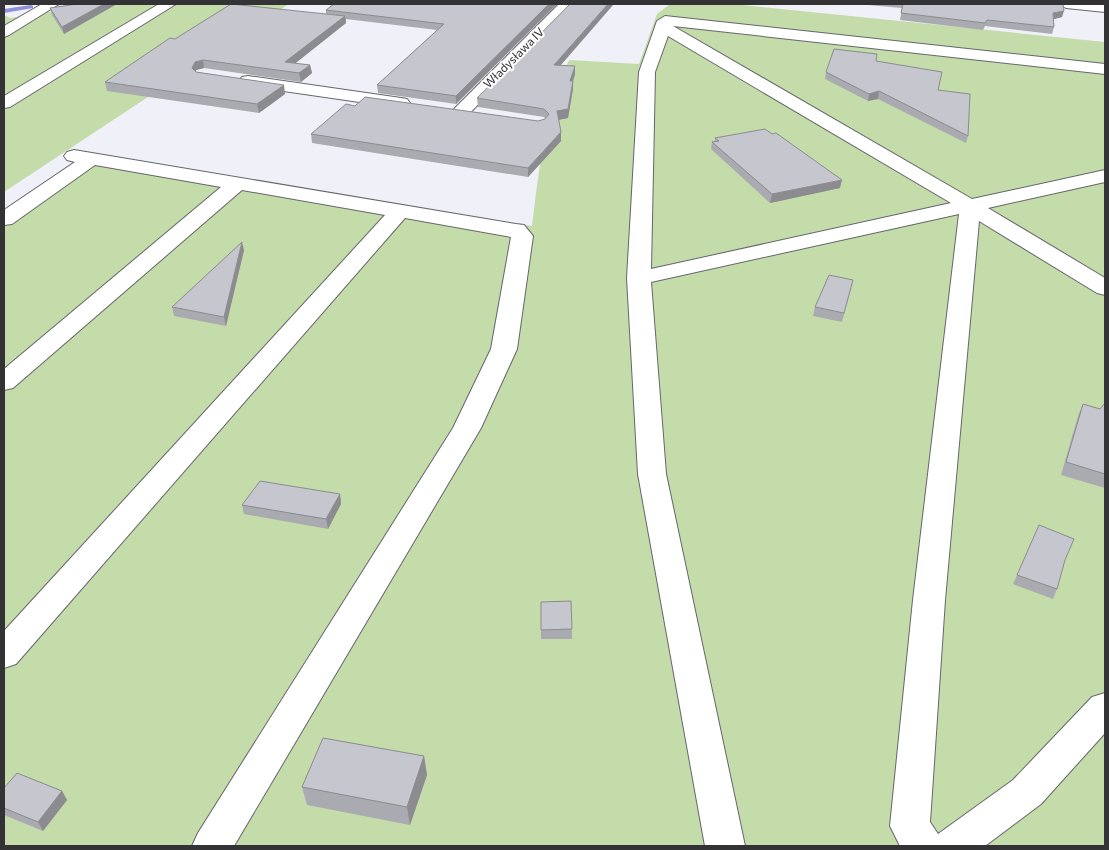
<svg xmlns="http://www.w3.org/2000/svg" width="1109" height="850" font-family="Commissioner,sans-serif">
<style>
.green{fill:#c4dca9}
.lines{fill:none;stroke-linecap:round;stroke-linejoin:round}
.stream{fill:#8e91d5;fill-rule:evenodd}
.minor-casing{stroke:#65666c;stroke-width:2}
.minor{fill:#fff;fill-rule:evenodd}
.wall{fill:#aaabb1}
.shaded-wall{fill:#8b8b90}
.building{fill:#c6c7ce;stroke:#8b8b90}
.labels{text-anchor:middle;stroke-width:4;stroke-linejoin:round;paint-order:stroke}
.far-street-label{font-size:12px;fill:#333336;stroke:#fff}
</style>
<rect width="100%" height="100%" fill="#f0f1f8"/>
<g class="green">
<path d="M97,4H289L4,192V15L10,18Z"/>
<path d="M670,4H733L1105,42V846H4V216L82,163L113,157L532,226C539,169 545,113 569,60L639,64L657,14Z"/>
</g>
<g class="lines">
<path class="stream" d="M31,5L33,6V8L4,13V9Z"/>
<defs>
<g id="minor">
<path d="M42,4H59L9,35L4,37V26Z"/>
<path d="M159,4H176L10,107L4,108V96Z"/>
<path d="M559,4H574L467,116H455L452,112L455,108Z"/>
<path d="M1059,4H1105V12L1066,8Z"/>
<path d="M665,16L1105,64V74L673,26L972,199L1105,170V182L988,208L1105,278V295L1097,293L979,221L945,600L930,822L938,834L1013,780L1092,697L1105,693V733L1041,804L985,846H900L890,826L913,600L959,214L651,282L666,474L745,846H705L638,474L627,278L639,72L657,21ZM668,36L951,203L651,269L655,72Z"/>
<path d="M248,76L401,98L407,99L410,103L407,107L401,108L242,85L239,81L242,77Z"/>
<path d="M74,150L516,224L524,225L533,236L517,349L481,428L234,846H192L198,833L453,428L491,349L511,237L405,218L16,664L4,668V631L385,215L242,190L13,388L4,390V369L221,187L95,165L12,224L4,225V210L75,162L67,160L64,156L67,152Z"/>
</g>
</defs>
<use href="#minor" class="minor-casing"/>
<use href="#minor" class="minor"/>
</g>
<g class="wall">
<path d="M77,4H117L64,34L52,15L50,8Z"/>
<path d="M557,4L456,104L378,93L377,85L437,30L346,19V23L295,63L310,65L312,73L301,82L204,68L196,70V72L285,94L259,113L107,91L105,82L175,39L326,14V10Z"/>
<path d="M856,4H1063L1062,17L1053,19L1054,27L1052,34L985,26L983,30L900,20L902,8Z"/>
<path d="M876,61L938,90L968,136L966,143L878,99L868,101L825,79L826,72Z"/>
<path d="M560,65L575,74L573,81V89L568,118L559,120L561,141L528,177L312,143L311,134L355,106L538,121L546,119L544,117L478,107L477,98Z"/>
<path d="M715,138L840,188L770,203L711,149L712,142L715,141Z"/>
<path d="M244,250L226,326L174,316L172,307Z"/>
<path d="M851,288L842,322L813,316L815,307Z"/>
<path d="M1105,403V488L1061,475L1078,416L1083,404L1100,409Z"/>
<path d="M340,494L341,504L328,529L244,514L242,505Z"/>
<path d="M1065,560L1057,589L1053,599L1013,584L1017,575Z"/>
<path d="M541,602L572,629V639H541Z"/>
<path d="M424,756L427,775L410,825L307,805L302,787Z"/>
<path d="M4,788L62,791L67,800L43,831L4,815Z"/>
</g>
<g class="shaded-wall">
<path d="M104,4H117L64,34L62,27Z"/>
<path d="M549,4H557L456,104V96Z"/>
<path d="M608,4H614L554,73V65Z"/>
<path d="M1064,11L1062,17L1051,20L1053,13Z"/>
<path d="M345,16L346,23L287,70L285,62Z"/>
<path d="M203,60L204,68L196,70L194,76L192,68L195,62Z"/>
<path d="M310,65L312,73L301,82L299,73Z"/>
<path d="M575,66V74L573,81V89L568,118L557,120V111Z"/>
<path d="M284,85L285,94L259,113L257,104Z"/>
<path d="M879,91L878,99L868,101L869,94Z"/>
<path d="M561,132V141L528,177V168Z"/>
<path d="M842,180L840,188L770,203L772,194Z"/>
<path d="M242,242L244,250L226,326L224,317Z"/>
<path d="M340,494L341,504L328,529L326,519Z"/>
<path d="M424,756L427,775L410,825L407,807Z"/>
<path d="M62,791L67,800L43,831L38,822Z"/>
</g>
<g class="building">
<path d="M77,4H104L62,27L50,8Z"/>
<path d="M231,4L345,16L285,62L310,65L299,73L203,60L195,62L192,68L196,72L284,85L257,104L105,82L164,42L170,38L175,39Z"/>
<path d="M334,4H549L456,96L377,85L444,24L326,10Z"/>
<path d="M570,4H608L554,65L575,66L570,81H573L568,109L557,111L561,132L528,168L311,134L346,104L355,106L365,97L538,121L545,119L549,114L544,109L477,98Z"/>
<path d="M903,4H1063L1064,11L1053,13L1054,27L987,20L985,23L901,13Z"/>
<path d="M834,49L877,54L876,61L942,72L938,90L970,94L968,136L879,91L869,94L826,72Z"/>
<path d="M765,129L772,134L776,133L842,180L772,194L712,142L719,141L715,138Z"/>
<path d="M242,242L224,317L172,307Z"/>
<path d="M829,275L853,280L844,313L815,307Z"/>
<path d="M1105,403V474L1066,462L1083,404L1100,409Z"/>
<path d="M260,481L340,494L326,519L242,505Z"/>
<path d="M1039,525L1074,539L1065,560L1057,589L1017,575Z"/>
<path d="M571,601L572,629L541,630V602Z"/>
<path d="M323,738L424,756L407,807L302,787Z"/>
<path d="M17,773L62,791L38,822L4,808V788Z"/>
</g>
<g class="labels">
<g class="far-street-label">
<text transform="translate(514 58) rotate(-45)" y="4">Władysława IV</text>
</g>
</g>
<rect width="1109" height="850" fill="none" stroke="#333336" stroke-width="10"/>
</svg>
